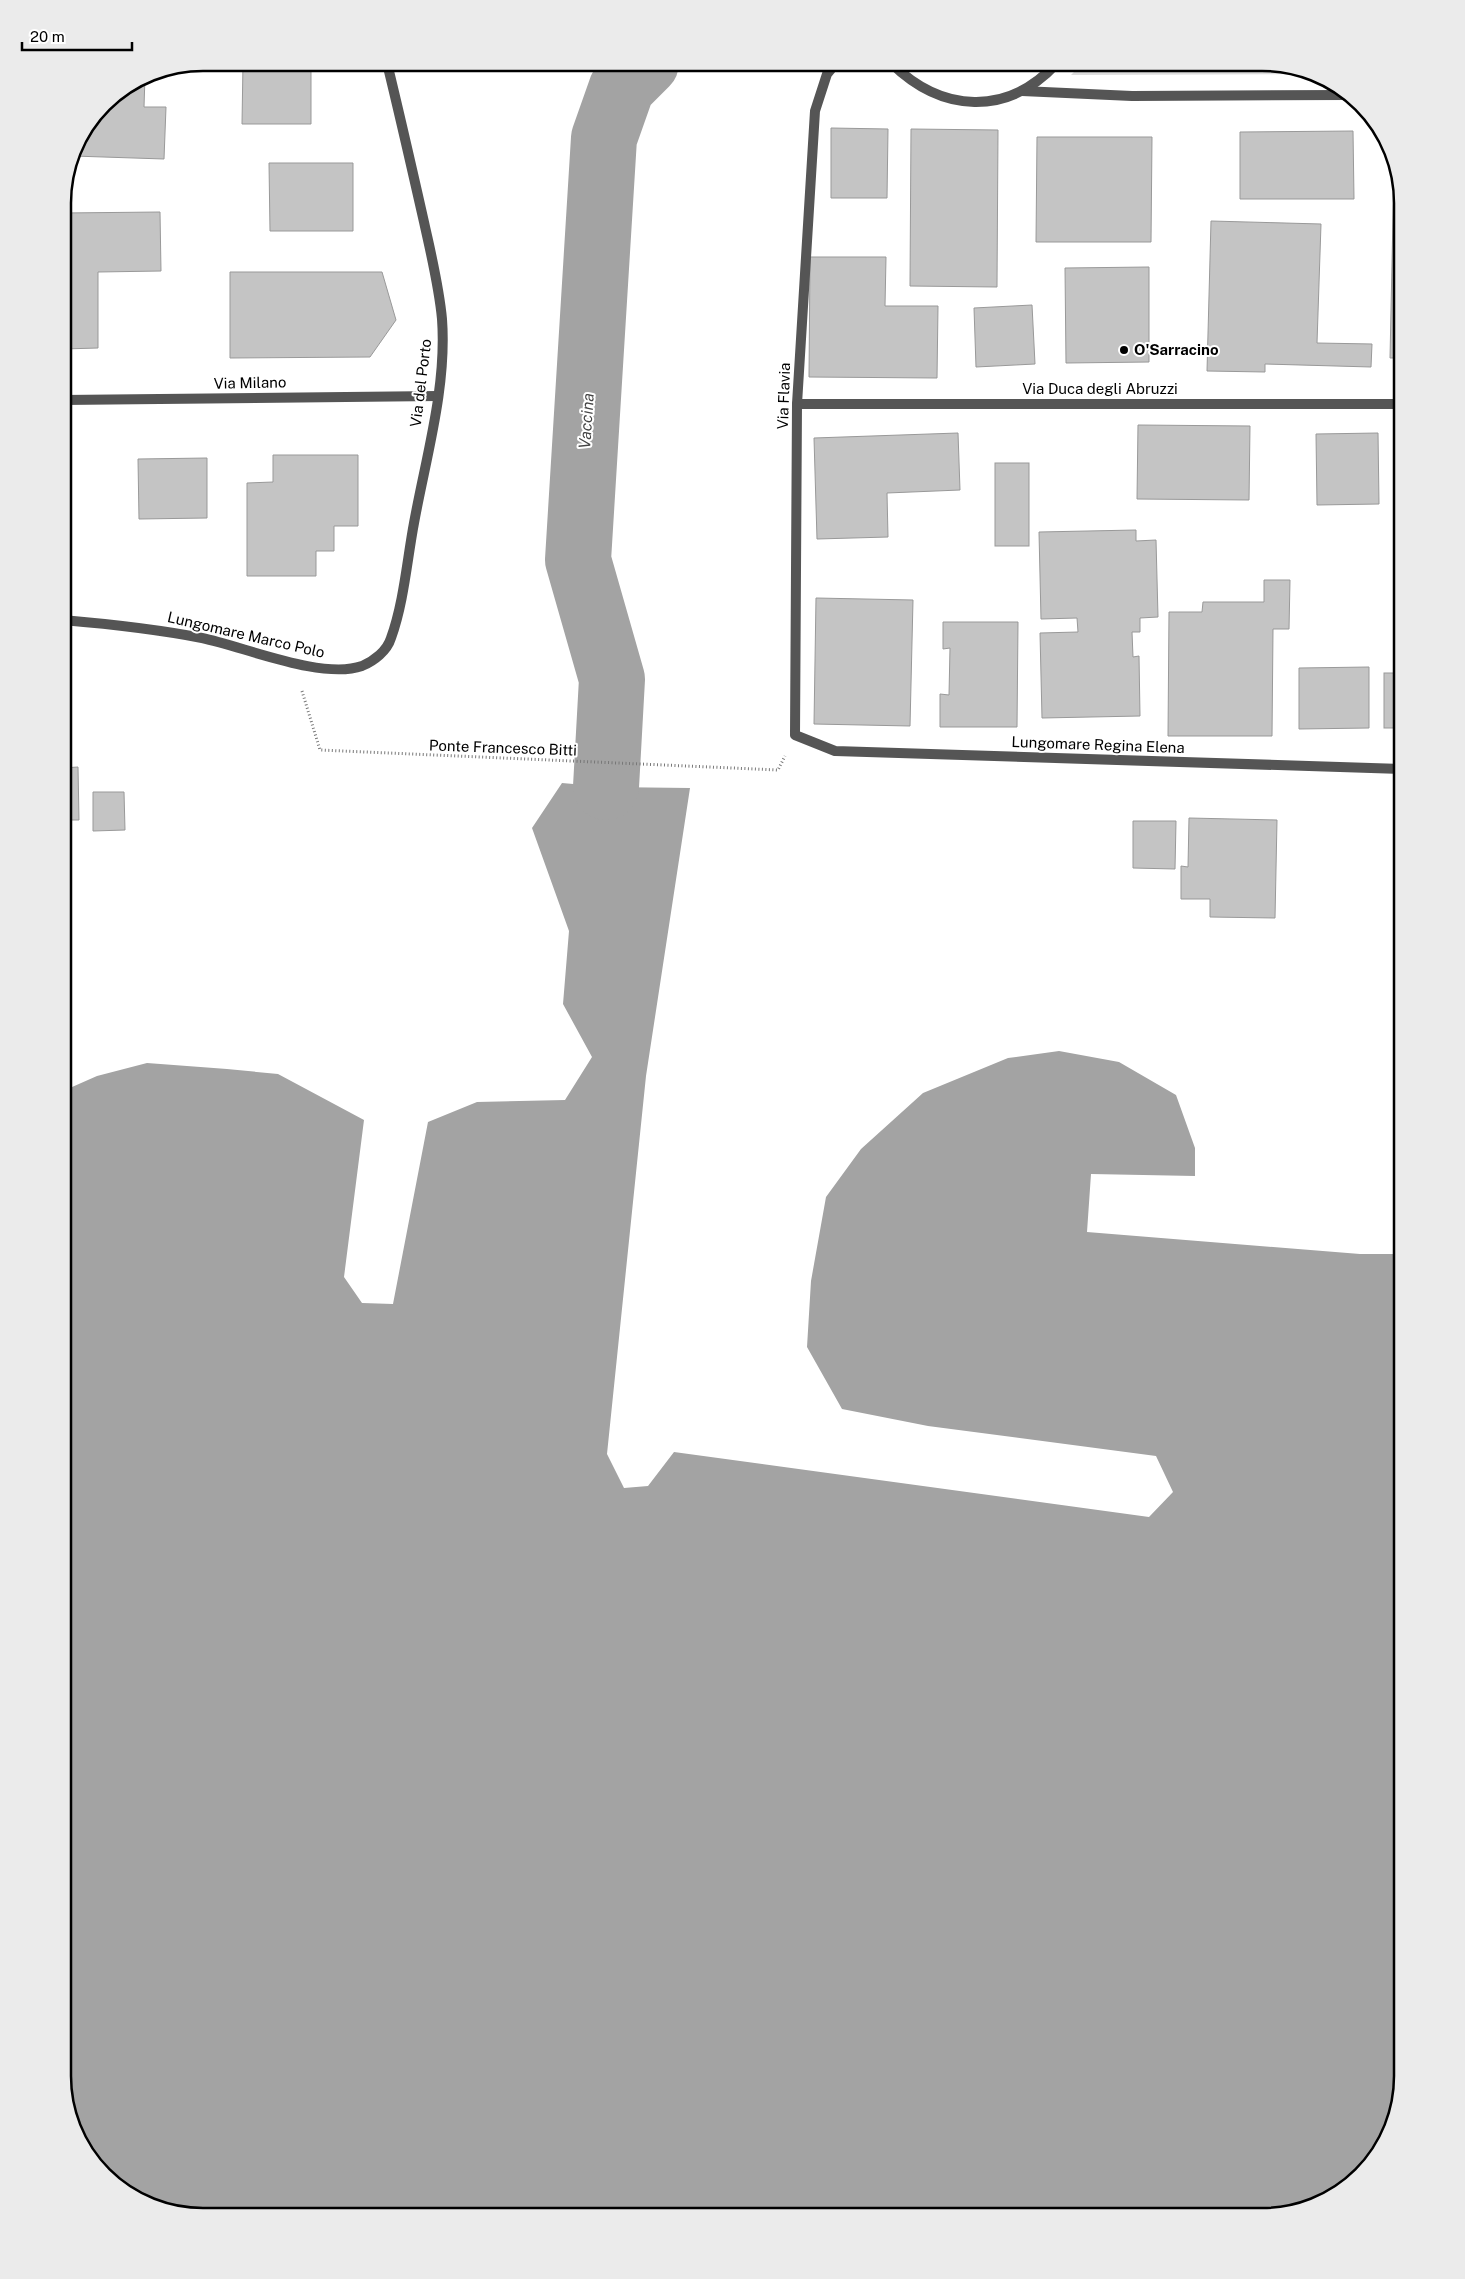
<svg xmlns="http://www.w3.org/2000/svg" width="1465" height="2279" font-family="'Public Sans',sans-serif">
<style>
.green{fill:#dcdcdc}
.water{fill:#a3a3a3}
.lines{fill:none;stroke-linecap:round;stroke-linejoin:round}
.river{stroke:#a3a3a3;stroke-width:66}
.building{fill:#c4c4c4;stroke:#999}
.path{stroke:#777;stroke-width:3;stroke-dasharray:1 2.5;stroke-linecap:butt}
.minor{stroke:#555;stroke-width:10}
.tertiary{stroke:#555;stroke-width:10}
.poi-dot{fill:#000;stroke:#fff;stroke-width:2}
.labels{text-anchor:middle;stroke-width:4;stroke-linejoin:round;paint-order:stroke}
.poi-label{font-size:15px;font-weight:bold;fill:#000;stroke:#fff;text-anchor:start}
.street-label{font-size:15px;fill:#000;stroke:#fff}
.water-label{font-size:16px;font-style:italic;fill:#444;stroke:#fff}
.rim{fill:none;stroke:#000;stroke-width:2.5}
</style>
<rect width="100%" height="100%" fill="#fff"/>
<path class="green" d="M1083,63H1271L1304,74L1071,75Z"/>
<path class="water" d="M562,783L607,787L690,788L646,1076L607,1454L624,1488L648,1486L674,1452L1149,1517L1173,1492L1156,1456L928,1426L842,1409L807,1347L811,1281L826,1197L861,1149L923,1093L1008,1058L1059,1051L1119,1062L1176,1095L1195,1148V1176L1091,1174L1087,1232L1360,1254H1402V2076L1379,2154L1324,2202L1261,2216H195L125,2193L77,2138L63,2075V1091L97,1076L147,1063L227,1069L278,1074L364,1120L344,1277L362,1303L393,1304L428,1122L477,1102L565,1100L592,1057L563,1004L569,931L532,828Z"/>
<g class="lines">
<path class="river" d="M606,787L612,679L578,560L604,138L622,87L646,63"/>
</g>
<g class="building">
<path d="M243,63H311V124H242Z"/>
<path d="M145,76L144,107H166L164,159L73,156L77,141L104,104Z"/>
<path d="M831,128L888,129L887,198H831Z"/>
<path d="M911,129L998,130L997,287L910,286Z"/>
<path d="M1353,131L1354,199H1240V132Z"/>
<path d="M1037,137H1152L1151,242H1036Z"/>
<path d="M269,163H353V231H270Z"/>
<path d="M1394,168L1402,204V358H1390Z"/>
<path d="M160,212L161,271L98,272V348L63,349V213Z"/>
<path d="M1211,221L1321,224L1317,343L1372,344L1371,367L1265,364V372L1207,371Z"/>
<path d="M810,257H886L885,306H938L937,378L809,377Z"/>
<path d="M1149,267V362L1066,363L1065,268Z"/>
<path d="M230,272H382L396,320L370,357L230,358Z"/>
<path d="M1032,305L1035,364L976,367L974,308Z"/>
<path d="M1138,425L1250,426L1249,500L1137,499Z"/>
<path d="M958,433L960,490L887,493L888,537L817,539L814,438Z"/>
<path d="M1378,433L1379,504L1317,505L1316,434Z"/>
<path d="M273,455H358V526H334V551H316V576H247V483L273,482Z"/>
<path d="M207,458V518L139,519L138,459Z"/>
<rect x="995" y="463" width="34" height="83"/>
<path d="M1136,530V541L1156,540L1158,617L1140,618V632H1132L1133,657L1139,656L1140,716L1042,718L1040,633L1078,632L1077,618L1041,619L1039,532Z"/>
<path d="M1264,580H1290L1289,629H1273L1272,736H1168L1169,612H1202L1203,602H1264Z"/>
<path d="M816,598L913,600L910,726L814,724Z"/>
<path d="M943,622H1018L1017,727H940V694L949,695L950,648L943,649Z"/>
<path d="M1369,667V728L1299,729V668Z"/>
<rect x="1384" y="673" width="18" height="55"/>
<path d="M78,767L79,820H63V768Z"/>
<path d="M93,792H124L125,830L93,831Z"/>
<path d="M1189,818L1277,820L1275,918L1210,917V899H1181V866L1188,867Z"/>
<path d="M1133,821H1176L1175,869L1133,868Z"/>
</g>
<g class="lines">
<path class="path" d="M302,691L320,750L778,770L785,756"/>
<g class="minor">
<path d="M836,63L827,74L815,111L797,404L795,735L835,751L1402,769"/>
<path d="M63,400L438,396"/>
<path d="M797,404H1402"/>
<path d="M63,620C109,624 156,629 202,638C245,647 322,680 362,666C374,661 387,651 391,638C404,602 407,560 414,523C426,457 447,387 442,319C439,286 431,254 424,222C412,169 400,116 387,63"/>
</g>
<g class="tertiary">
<path d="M891,63C942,113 1007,117 1057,63"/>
<path d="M1022,91L1132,96L1348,95"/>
</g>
</g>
<circle class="poi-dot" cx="1124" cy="350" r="5"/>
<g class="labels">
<g class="poi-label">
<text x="1134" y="355">O'Sarracino</text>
</g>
<g class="street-label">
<text transform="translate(250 383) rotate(-1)" y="5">Via Milano</text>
<text transform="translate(421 383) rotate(-83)" y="5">Via del Porto</text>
<text x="1100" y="394">Via Duca degli Abruzzi</text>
<text transform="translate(784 396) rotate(-88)" y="5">Via Flavia</text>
<text transform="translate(246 635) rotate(13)" y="5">Lungomare Marco Polo</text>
<text transform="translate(1098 745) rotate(2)" y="5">Lungomare Regina Elena</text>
<text transform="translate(503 748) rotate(2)" y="5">Ponte Francesco Bitti</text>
</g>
<g class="water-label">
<text transform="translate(586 421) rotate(-86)" y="6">Vaccina</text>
</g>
</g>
<path d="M0 0H1465V2279H0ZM203 71H1262A132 132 0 0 1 1394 203V2076A132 132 0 0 1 1262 2208H203A132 132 0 0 1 71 2076V203A132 132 0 0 1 203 71Z" fill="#ebebeb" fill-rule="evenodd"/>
<path class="rim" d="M203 71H1262A132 132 0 0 1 1394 203V2076A132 132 0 0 1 1262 2208H203A132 132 0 0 1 71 2076V203A132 132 0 0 1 203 71Z"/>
<path d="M22 42v8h110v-8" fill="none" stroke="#000000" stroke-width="2.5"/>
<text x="30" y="42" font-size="15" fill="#000000" stroke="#ffffff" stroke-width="4" paint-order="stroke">20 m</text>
</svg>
